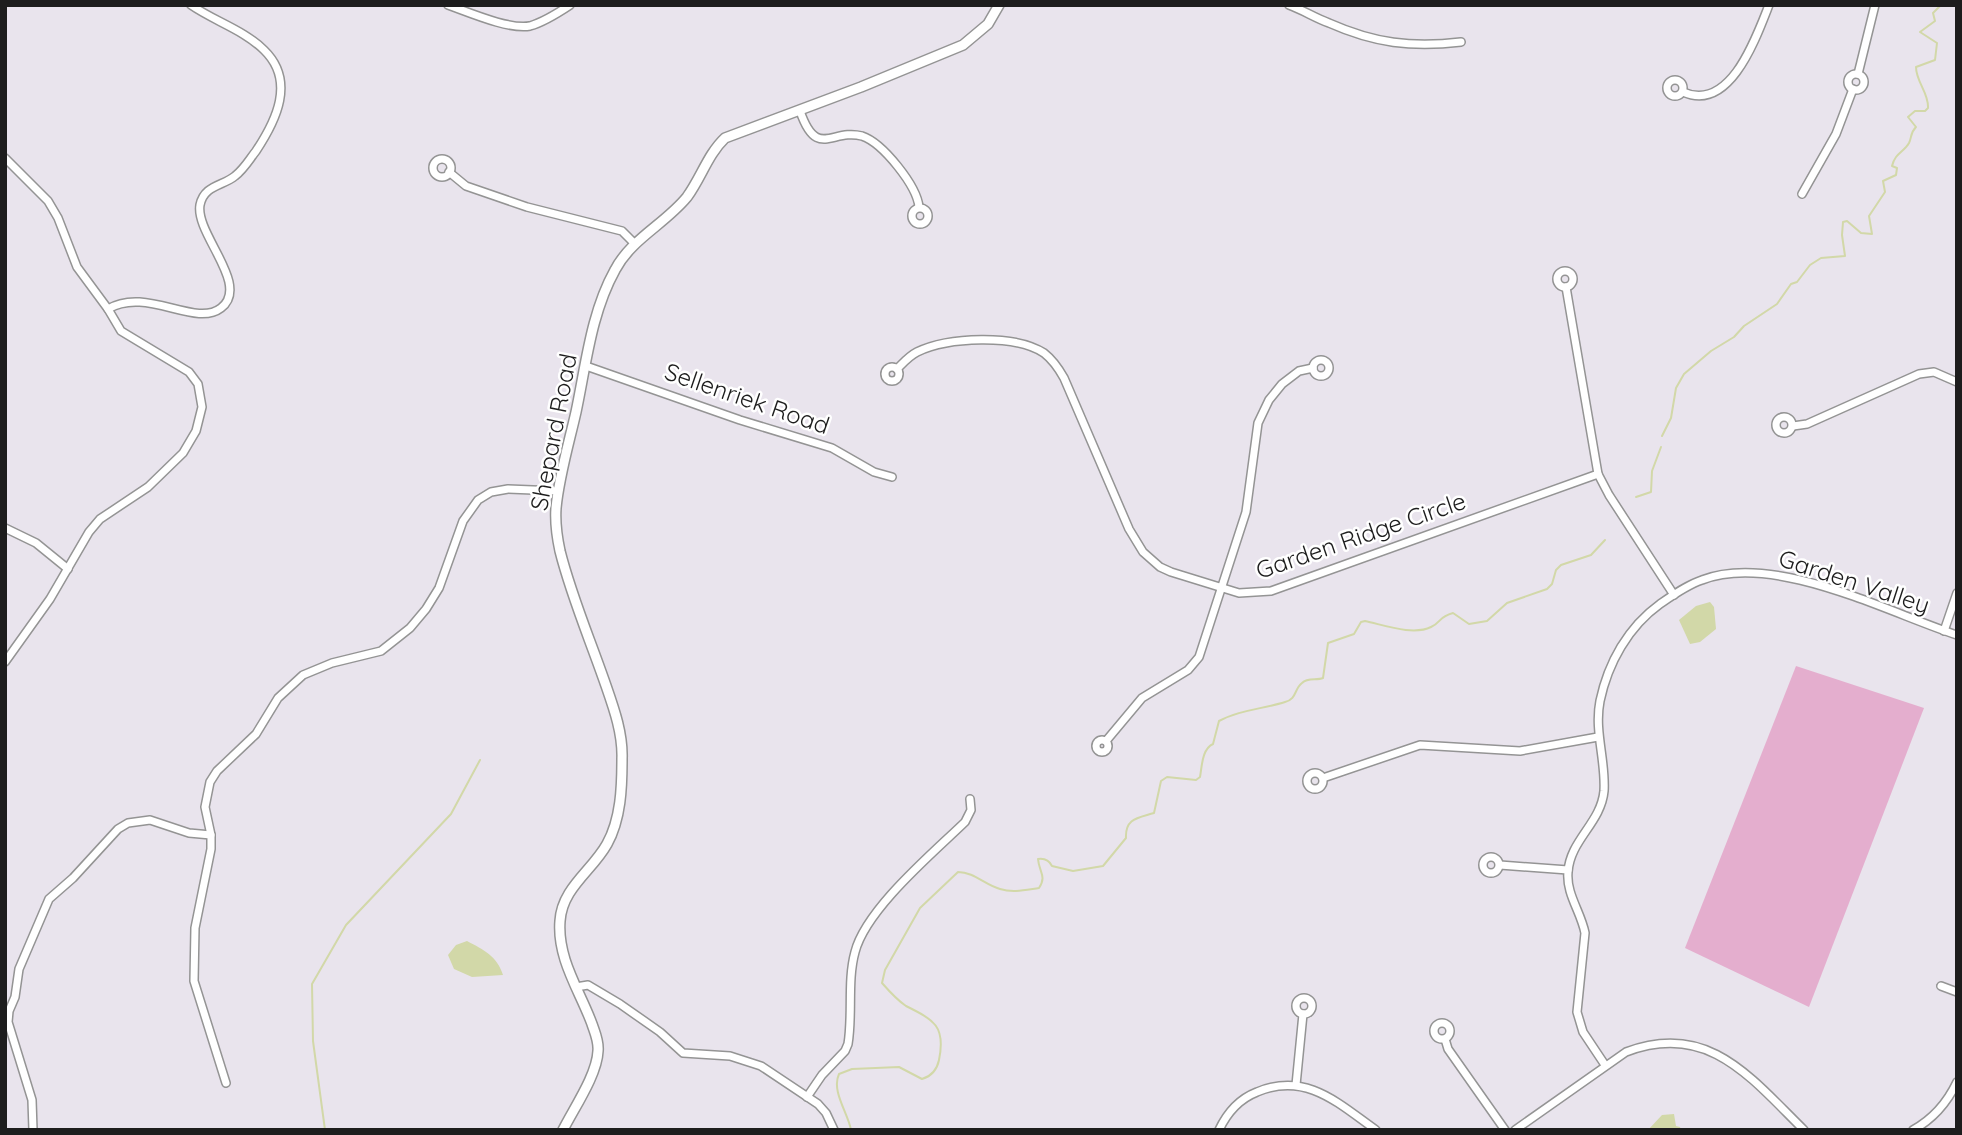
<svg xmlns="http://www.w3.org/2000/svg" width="1962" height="1135" font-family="Quicksand,sans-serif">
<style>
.grass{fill:#e4aece}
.water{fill:#d2d8a8}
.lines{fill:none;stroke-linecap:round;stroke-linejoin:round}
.stream{stroke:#d2d8a8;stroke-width:2}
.minor-casing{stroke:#949494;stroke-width:10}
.tertiary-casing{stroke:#949494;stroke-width:12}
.minor{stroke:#fff;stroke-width:7}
.tertiary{stroke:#fff;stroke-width:9}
.labels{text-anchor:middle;stroke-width:5;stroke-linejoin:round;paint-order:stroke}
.street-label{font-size:24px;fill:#1d1d1d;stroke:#fff}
</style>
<rect width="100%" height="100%" fill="#e9e4ed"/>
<path class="grass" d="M1796,666L1924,708L1809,1007L1685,948Z"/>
<g class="water">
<path d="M1710,602L1714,607L1716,629L1700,642L1690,644L1679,620L1696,606Z"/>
<path d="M467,941C484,950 497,956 503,975L472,977L454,969L448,955L456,945Z"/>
<path d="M1674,1114L1676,1126L1680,1127L1681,1130H1648L1662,1115Z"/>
</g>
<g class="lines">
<g class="stream">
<path d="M1662,436L1671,418L1676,388L1684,374L1711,351L1734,337L1744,326L1777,304L1791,284L1797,282L1810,265L1821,258L1845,256L1842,235L1843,222L1847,221L1861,233L1872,234L1869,216L1885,192L1883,181L1896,175L1897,168L1892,166C1895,153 1904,152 1909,143C1912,137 1910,133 1916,127L1908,117L1915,111H1925L1928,108C1929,93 1916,82 1916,67L1935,60L1937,43L1920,32L1935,21L1933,13L1941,5"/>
<path d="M1636,497L1651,492L1652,471L1661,447"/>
<path d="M325,1130L313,1041L312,984L346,925L451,814L480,760"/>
<path d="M851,1130C848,1113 831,1091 839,1074L852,1069L899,1067L922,1079C932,1076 937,1070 939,1060C946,1026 934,1020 906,1006C897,1000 889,991 882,983L885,970L920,908L958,872C974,872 985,885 1000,889C1013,893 1025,890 1039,888C1047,876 1039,872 1038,859C1045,858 1049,860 1052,866L1073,871L1103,866L1126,838C1125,818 1138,818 1154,813L1161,781L1167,777L1196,780L1200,777C1202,766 1202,749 1213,744L1219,721C1239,710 1263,709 1285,702C1297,699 1294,689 1302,683C1308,677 1317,681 1323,678L1328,643L1354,634L1361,622L1365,621C1384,625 1413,636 1431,627C1442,622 1438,617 1453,613L1469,624L1487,621L1507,603L1547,589L1552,584L1556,570L1561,565L1591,555L1605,540"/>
</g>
<defs>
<g id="minor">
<path d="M448,5C468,12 509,30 530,26C544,22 558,13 570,5"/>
<path d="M1289,5C1303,10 1315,18 1329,23C1374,43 1412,48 1461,42"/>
<path d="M1858,74L1875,5"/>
<circle cx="1856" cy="82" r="8"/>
<circle cx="1675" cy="88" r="8"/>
<path d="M1683,92C1730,113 1756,38 1769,5"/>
<path d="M800,111C817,160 832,128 862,136C883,143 917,186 919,207"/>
<path d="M5,158L48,201L58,218L77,267L108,309L121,331L189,372L198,384L202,407L196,431L183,453L148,487L100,519L89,532L50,599L5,662"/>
<circle cx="442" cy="168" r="9"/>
<path d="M449,172L466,186L527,207L622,231L635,244"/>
<path d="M1802,194L1836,134L1853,89"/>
<circle cx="920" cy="216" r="8"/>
<circle cx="1565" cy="279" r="8"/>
<path d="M1566,287L1598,474L1609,495L1674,595"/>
<path d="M108,309C146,286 195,328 221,308C251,285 195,234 200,205C204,185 223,186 235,176C244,169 249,160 256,151C276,121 296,81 264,50C244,30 214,21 191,5"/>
<circle cx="1321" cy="368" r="8"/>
<path d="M586,366L740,420L832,448L874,472L892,477"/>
<circle cx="892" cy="374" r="7"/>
<path d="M897,369C903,363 909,356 917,352C948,337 1015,334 1044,353C1053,360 1059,369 1064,378L1129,529L1143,552L1160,567L1171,572L1239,593L1271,591L1598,474"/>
<circle cx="1784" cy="425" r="8"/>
<path d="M1793,426L1807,424L1919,374L1934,372L1957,382"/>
<path d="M5,528L36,543L68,569"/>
<path d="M1944,631L1957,593"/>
<circle cx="1102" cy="746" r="6"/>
<path d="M1106,741L1142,698L1188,670L1199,657L1246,512L1258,423L1269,400L1282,384L1299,371L1313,368"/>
<circle cx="1315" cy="781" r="8"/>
<path d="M1323,778L1420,745L1520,751L1598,737"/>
<circle cx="1491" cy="865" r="8"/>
<path d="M1500,865L1568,870"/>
<path d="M1941,986L1957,992"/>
<path d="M576,987L588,985L620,1004L660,1032L683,1053L730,1056L761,1066L818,1104L826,1113L834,1130"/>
<circle cx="1304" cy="1006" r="8"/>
<circle cx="1442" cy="1031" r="8"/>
<path d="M1445,1039L1448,1049L1505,1130"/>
<path d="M1605,1065L1583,1032L1577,1012L1585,933C1581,912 1566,894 1568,872C1570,840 1601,823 1604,791C1606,761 1594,731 1600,701C1608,663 1628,627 1660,604C1673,595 1687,585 1702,580C1774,552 1887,612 1957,635"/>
<path d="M226,1083L194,981L195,928L211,849V835L205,807L210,782L217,771L256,734L278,698L303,675L332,663L381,651L410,628L426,609L439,588L463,521L478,500L491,492L508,489L558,491"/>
<path d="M1296,1085L1303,1014"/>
<path d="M807,1097L822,1075L845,1051L848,1044C853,1014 847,981 855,952C866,909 933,853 965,822L971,810L970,799"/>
<path d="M33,1130L32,1100L8,1022L9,1011L15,997L19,969L49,899L73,878L118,829L128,823L150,820L189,833L211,835"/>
<path d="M1219,1130C1227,1113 1239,1099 1257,1092C1306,1071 1339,1104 1376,1130"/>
<path d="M1515,1130L1626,1052C1708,1021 1750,1077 1804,1130"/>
<path d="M1913,1130C1933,1119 1947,1103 1957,1082"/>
</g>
<path id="tertiary" d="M563,1130C574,1108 597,1075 598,1051C599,1041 595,1033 592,1024C580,991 557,959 560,921C562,888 592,871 607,844C621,819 622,787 622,759C623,732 613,706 604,680C589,637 571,595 560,551C557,537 555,522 556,508C559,476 569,443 576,412C586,365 591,313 615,270C631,239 665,224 687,197C701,178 708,154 725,138L861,87L963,45L988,24L999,5"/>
</defs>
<use href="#minor" class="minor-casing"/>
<use href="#tertiary" class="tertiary-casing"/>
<use href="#minor" class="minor"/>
<use href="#tertiary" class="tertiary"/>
</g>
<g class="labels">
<g class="street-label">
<text transform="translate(747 399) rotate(19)" y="8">Sellenriek Road</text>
<text transform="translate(554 432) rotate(-79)" y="8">Shepard Road</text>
<text transform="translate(1361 536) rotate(-19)" y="8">Garden Ridge Circle</text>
<text transform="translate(1854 582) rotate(18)" y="8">Garden Valley</text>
</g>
</g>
<rect width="1962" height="1135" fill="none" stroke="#1d1d1d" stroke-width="14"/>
</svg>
